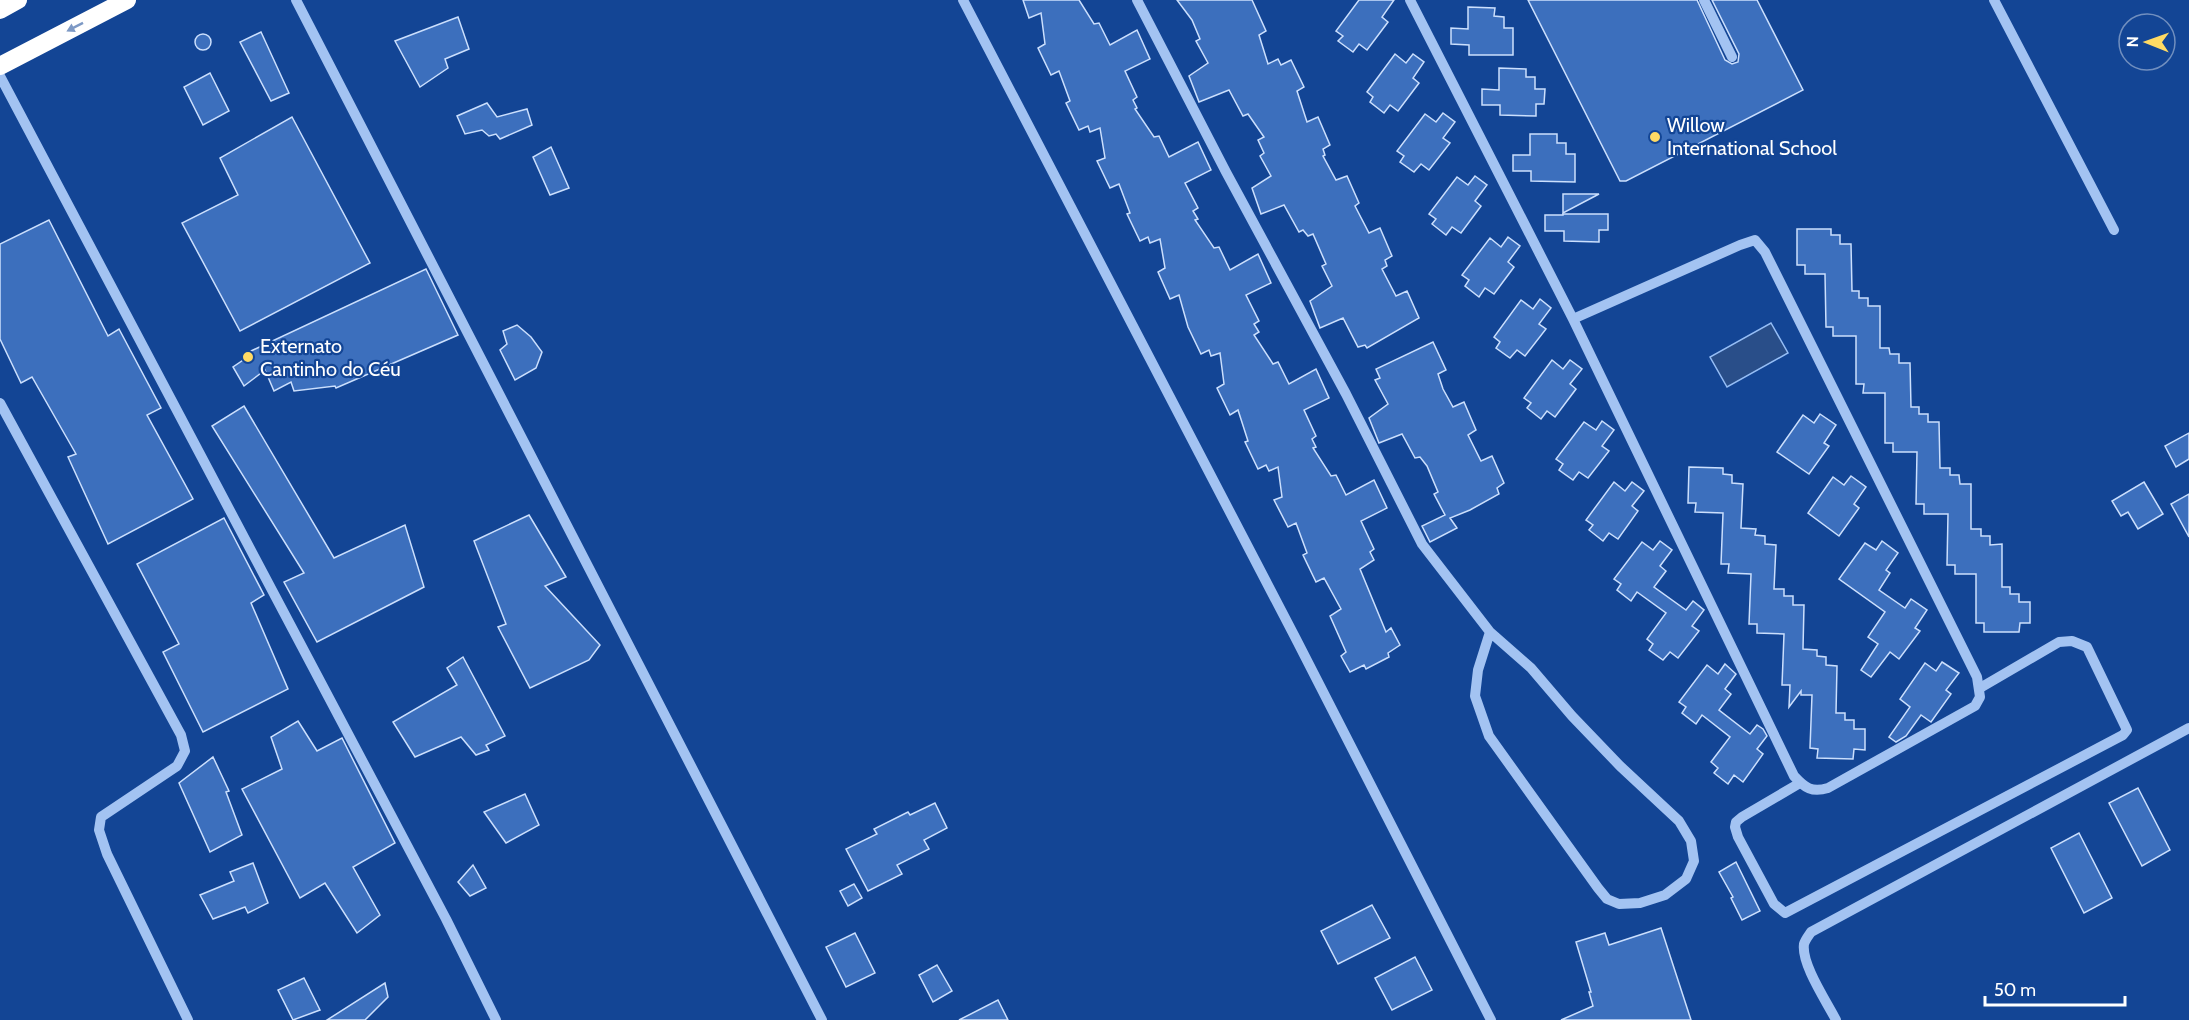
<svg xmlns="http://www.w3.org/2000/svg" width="2189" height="1020" font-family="Cabin,sans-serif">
<rect width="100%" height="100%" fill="#134595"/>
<polygon fill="#294e89" stroke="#95bdf5" stroke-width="1.5" points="1771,323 1788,353 1727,387 1710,357"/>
<g fill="#3c6fbd" stroke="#cbdffd" stroke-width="1.5">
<polygon points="1023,0 1079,0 1094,24 1099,23 1110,45 1137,30 1150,59 1125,71 1137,97 1133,100 1137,108 1135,109 1154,137 1159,136 1169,157 1198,142 1211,170 1185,183 1198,208 1193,211 1198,219 1195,220 1214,248 1219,247 1230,270 1258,254 1271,283 1246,295 1259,321 1254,324 1259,332 1254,335 1273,364 1278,362 1289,384 1316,369 1329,398 1304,410 1316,436 1312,439 1316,447 1313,448 1331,476 1336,475 1346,495 1374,480 1387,508 1361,521 1374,549 1370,552 1374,560 1360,569 1386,632 1391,628 1400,645 1388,653 1389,657 1366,669 1364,665 1350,672 1341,656 1346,652 1330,616 1341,609 1324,578 1316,582 1303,555 1307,553 1296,523 1288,527 1274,500 1282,497 1278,467 1269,471 1266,465 1258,469 1245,442 1248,441 1238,410 1230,415 1217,388 1224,384 1220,353 1211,356 1209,350 1201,354 1188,327 1179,295 1170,299 1158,272 1165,268 1160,239 1150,243 1148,237 1140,241 1127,214 1130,213 1119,184 1110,188 1097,161 1105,158 1100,128 1090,132 1088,126 1079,130 1066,103 1070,101 1059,71 1051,75 1038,48 1045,44 1041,13 1029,18"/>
<polygon points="1177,0 1252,0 1266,31 1259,35 1268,64 1278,59 1281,65 1291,60 1304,87 1297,91 1307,122 1318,117 1330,145 1323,149 1325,155 1323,156 1336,180 1347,176 1359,203 1355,206 1369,233 1380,228 1392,256 1385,260 1387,266 1382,269 1396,296 1407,291 1419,318 1367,348 1365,345 1358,347 1343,318 1320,328 1310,301 1332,286 1322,266 1326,264 1313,234 1308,236 1303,230 1299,232 1284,205 1261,214 1252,188 1271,176 1260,156 1264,153 1258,140 1264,137 1248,114 1243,116 1229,90 1199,102 1189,76 1208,63 1196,41 1200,39 1192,20"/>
<polygon points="1359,0 1394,0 1382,17 1388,22 1367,50 1359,44 1353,52 1338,41 1343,36 1336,31"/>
<polygon points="1528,0 1697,0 1725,60 1732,64 1738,62 1739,54 1712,0 1757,0 1803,90 1626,181 1620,181"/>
<polygon points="1468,7 1495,8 1494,16 1504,17 1504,28 1513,28 1513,55 1469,55 1469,45 1451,44 1451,28 1468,29"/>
<polygon points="458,17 469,49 445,59 448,68 420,87 395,41"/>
<polygon points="261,32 289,93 271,101 240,42"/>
<circle cx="203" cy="42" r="8"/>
<polygon points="1395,54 1406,63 1413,54 1424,62 1413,78 1419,83 1398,111 1390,105 1384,113 1370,102 1373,97 1367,92"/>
<polygon points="1499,68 1526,69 1526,77 1535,77 1535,89 1545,89 1544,104 1536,104 1536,116 1500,115 1500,105 1482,105 1482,89 1499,90"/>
<polygon points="210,73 229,111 203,125 184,87"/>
<polygon points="487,103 497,117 527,109 532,125 500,139 496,134 489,136 482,130 465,134 457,116"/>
<polygon points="1443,113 1455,122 1443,138 1450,143 1429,170 1421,164 1414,172 1400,162 1404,156 1397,151 1425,114 1436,122"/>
<polygon points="292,117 370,263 240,331 182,223 238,195 220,158"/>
<polygon points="1530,134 1557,134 1557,143 1566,143 1566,154 1575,154 1575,182 1531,181 1531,171 1513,171 1513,155 1530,155"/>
<polygon points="551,147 569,188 550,195 533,157"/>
<polygon points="1475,176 1487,185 1475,201 1481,206 1461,233 1452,227 1446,235 1432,224 1436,219 1429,214 1457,177 1468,185"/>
<polygon points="1563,194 1599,194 1563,213"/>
<polygon points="1563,214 1608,214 1608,230 1599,230 1599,242 1564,241 1564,231 1545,231 1545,215 1563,215"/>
<polygon points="49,220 108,336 119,329 161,408 147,415 193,499 108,544 68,457 76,454 32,377 21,383 0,339 0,244"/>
<polygon points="1797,229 1831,229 1831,235 1840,235 1840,244 1851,244 1852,291 1859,291 1859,298 1868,298 1868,306 1880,306 1880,348 1889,348 1890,354 1899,354 1899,363 1910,363 1911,407 1919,407 1919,414 1928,414 1928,422 1939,422 1940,468 1950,468 1950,475 1959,475 1960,484 1971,484 1971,529 1981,529 1981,536 1990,536 1990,545 2002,544 2002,587 2010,587 2010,594 2019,594 2019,602 2030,602 2030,623 2020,623 2019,632 1984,632 1984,623 1976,623 1976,574 1955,574 1955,565 1947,565 1948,514 1924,514 1924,504 1916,504 1917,452 1893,452 1893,443 1885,443 1885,393 1863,393 1864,384 1856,384 1856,336 1833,336 1833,327 1826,327 1825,274 1805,274 1805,265 1797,265"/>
<polygon points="1508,237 1520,246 1508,262 1514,267 1494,294 1485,288 1479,297 1465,286 1469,280 1462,275 1490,238 1501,247"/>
<polygon points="426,269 458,335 336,388 335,386 294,391 291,382 274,391 265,370 244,386 233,367 252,354 251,351"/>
<polygon points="1540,299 1551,308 1539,324 1546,329 1525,356 1517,350 1510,358 1496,348 1500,342 1494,337 1521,300 1533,309"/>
<polygon points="517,325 531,337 542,352 536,368 515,380 500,350 507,344 503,331"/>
<polygon points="1433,342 1446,370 1438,374 1443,389 1453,407 1464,402 1476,430 1468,435 1481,461 1492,456 1504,483 1497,488 1499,494 1470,510 1450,518 1457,528 1430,542 1422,526 1445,515 1434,494 1438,492 1427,466 1420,457 1415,458 1402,434 1379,443 1369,418 1388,404 1375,380 1380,378 1376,369"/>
<polygon points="1552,360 1563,369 1570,360 1582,369 1570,384 1576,389 1555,417 1547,411 1541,419 1527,408 1531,403 1524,398"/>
<polygon points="244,406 334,558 405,525 424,587 317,642 284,582 304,573 212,426"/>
<polygon points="1820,414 1836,425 1824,443 1829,446 1809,474 1777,452 1803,415 1814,423"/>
<polygon points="1602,421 1614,430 1602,446 1609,451 1588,478 1579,472 1573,480 1559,470 1563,464 1556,459 1584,422 1596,430"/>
<polygon points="2189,433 2189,459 2176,467 2165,446"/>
<polygon points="1689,467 1723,468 1723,474 1732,475 1732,483 1743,484 1741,528 1756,529 1755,535 1765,536 1765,544 1776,545 1774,589 1784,589 1784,596 1793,596 1793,605 1804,605 1803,649 1817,650 1817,656 1826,657 1826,665 1837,666 1836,713 1845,713 1845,720 1854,720 1854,729 1865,729 1865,750 1854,749 1853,759 1817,758 1818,749 1810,748 1812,695 1801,695 1801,691 1789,707 1790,685 1782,685 1784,634 1757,633 1757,624 1749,624 1751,574 1728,573 1729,564 1721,564 1723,513 1695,512 1696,503 1688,503"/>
<polygon points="1851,476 1866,487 1854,504 1859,508 1839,536 1808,513 1833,477 1844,485"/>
<polygon points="1614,482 1625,491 1632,482 1644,491 1632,506 1638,511 1618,539 1609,533 1603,541 1589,530 1593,525 1586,520"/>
<polygon points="2144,482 2163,514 2138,529 2128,512 2121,516 2112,501"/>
<polygon points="2189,494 2189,537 2171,504"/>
<polygon points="529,515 566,577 545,586 600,645 589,660 530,688 498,627 506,624 474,541"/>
<polygon points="224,518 264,595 251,603 288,689 203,732 163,652 179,644 137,564"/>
<polygon points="1660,541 1672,550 1660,566 1666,571 1654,587 1686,610 1693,601 1704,610 1692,626 1699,631 1678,658 1670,652 1663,660 1649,650 1653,644 1647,639 1666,613 1637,592 1631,601 1617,590 1621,584 1614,579 1642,542 1653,550"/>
<polygon points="1882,541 1898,553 1886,570 1890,573 1879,590 1905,608 1911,599 1927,610 1915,628 1920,631 1899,659 1890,652 1871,677 1861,670 1878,644 1868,637 1885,612 1839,579 1865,543 1876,550"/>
<polygon points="463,657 505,736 486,745 489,750 476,755 461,737 415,757 393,722 457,685 447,668"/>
<polygon points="1942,662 1959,673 1946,690 1951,694 1931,722 1921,715 1906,736 1896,742 1889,737 1910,707 1900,699 1925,663 1936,671"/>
<polygon points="1725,664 1736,674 1725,689 1731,694 1719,710 1750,734 1757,725 1763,729 1767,736 1757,749 1763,754 1743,782 1734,775 1728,784 1714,773 1718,768 1711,762 1730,737 1702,715 1696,724 1682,713 1686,707 1679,702 1707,665 1718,674"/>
<polygon points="298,721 317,751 342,738 395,843 353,867 380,915 357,933 325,883 300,898 242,789 282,769 271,737"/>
<polygon points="213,757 229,791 226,792 242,835 210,852 179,783"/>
<polygon points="2138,788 2170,850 2142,866 2109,803"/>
<polygon points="525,794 539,825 506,843 484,812"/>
<polygon points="935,803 947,828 924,840 929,849 897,865 902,874 868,891 846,849 877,834 874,829 908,812 910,815"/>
<polygon points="2079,833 2112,898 2084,913 2051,848"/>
<polygon points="1736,862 1760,911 1742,920 1731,898 1733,897 1719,872"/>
<polygon points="253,863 268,903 248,913 245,907 213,919 200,895 234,881 230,872"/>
<polygon points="473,865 486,888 470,896 458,882"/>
<polygon points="854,884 862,898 848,906 840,891"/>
<polygon points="1372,905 1390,938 1338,964 1321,931"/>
<polygon points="1661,928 1691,1020 1561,1020 1593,1006 1589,992 1591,992 1576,942 1605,933 1609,945"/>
<polygon points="855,933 875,973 846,987 826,947"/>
<polygon points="1415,957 1432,990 1392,1010 1375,978"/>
<polygon points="937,965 952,991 933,1002 919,975"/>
<polygon points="304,978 320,1010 293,1020 278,990"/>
<polygon points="385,983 388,997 365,1020 327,1020"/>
<polygon points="998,1000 1008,1020 959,1020"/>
</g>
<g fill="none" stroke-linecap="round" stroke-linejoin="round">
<g stroke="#a3c3f2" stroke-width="10">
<polyline points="296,0 822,1020"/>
<polyline points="963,0 1295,637 1491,1020"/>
<polyline points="1137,0 1226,172 1346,394 1422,544 1490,632 1531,668 1572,716 1620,766 1679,821 1691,841 1694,861 1686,879 1665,895 1640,903 1619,904 1607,899 1598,888 1489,736 1475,696 1478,670 1490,632"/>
<path d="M1410,0l163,319 221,457c11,12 18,17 34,12l147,-82 5,-9 -3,-20 -212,-425 -10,-12 -15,5 -167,74"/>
<polyline points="1704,0 1732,57"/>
<polyline points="1994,0 2114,230"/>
<polyline points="0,76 446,919 496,1020"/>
<polyline points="0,403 181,735 185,751 177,766 101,817 99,830 107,854 188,1020"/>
<polyline points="1800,783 1742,817 1736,822 1735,827 1738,837 1774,904 1785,913 2123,735 2127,730 2087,647 2072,641 2059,642 1980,688"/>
<path d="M1836,1020c-9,-18 -35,-56 -32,-76 1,-4 5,-9 7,-12l378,-204"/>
</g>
<g stroke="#fff" stroke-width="18">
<polyline points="0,10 18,0"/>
<polyline points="0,66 127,0"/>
</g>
</g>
<defs><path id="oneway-solid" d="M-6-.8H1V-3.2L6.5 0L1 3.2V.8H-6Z" transform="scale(1.5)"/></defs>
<use fill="#7d99c5" href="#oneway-solid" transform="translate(75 27) rotate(153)"/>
<g fill="#ffda64" stroke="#134595" stroke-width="2">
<circle cx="1655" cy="137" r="6"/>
<circle cx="248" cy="357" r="6"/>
</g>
<g text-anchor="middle" stroke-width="4.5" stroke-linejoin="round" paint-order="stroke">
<g font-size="20" fill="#fff" stroke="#134595" text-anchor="start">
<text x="1667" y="132">Willow<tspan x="1667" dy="23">International School</tspan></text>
<text x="260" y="353">Externato<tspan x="260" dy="23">Cantinho do Céu</tspan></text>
</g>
</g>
<g transform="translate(2147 42) rotate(271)"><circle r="28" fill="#134595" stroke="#718fbf" stroke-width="1.5"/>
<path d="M0-4.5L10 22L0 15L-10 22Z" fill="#ffda64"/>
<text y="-9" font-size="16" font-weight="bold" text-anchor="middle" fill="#ffffff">N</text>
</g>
<path d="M1985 996v9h140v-9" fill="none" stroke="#ffffff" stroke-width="3"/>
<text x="1994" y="996" font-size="18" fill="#ffffff" stroke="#134595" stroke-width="4.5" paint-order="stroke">50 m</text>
</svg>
